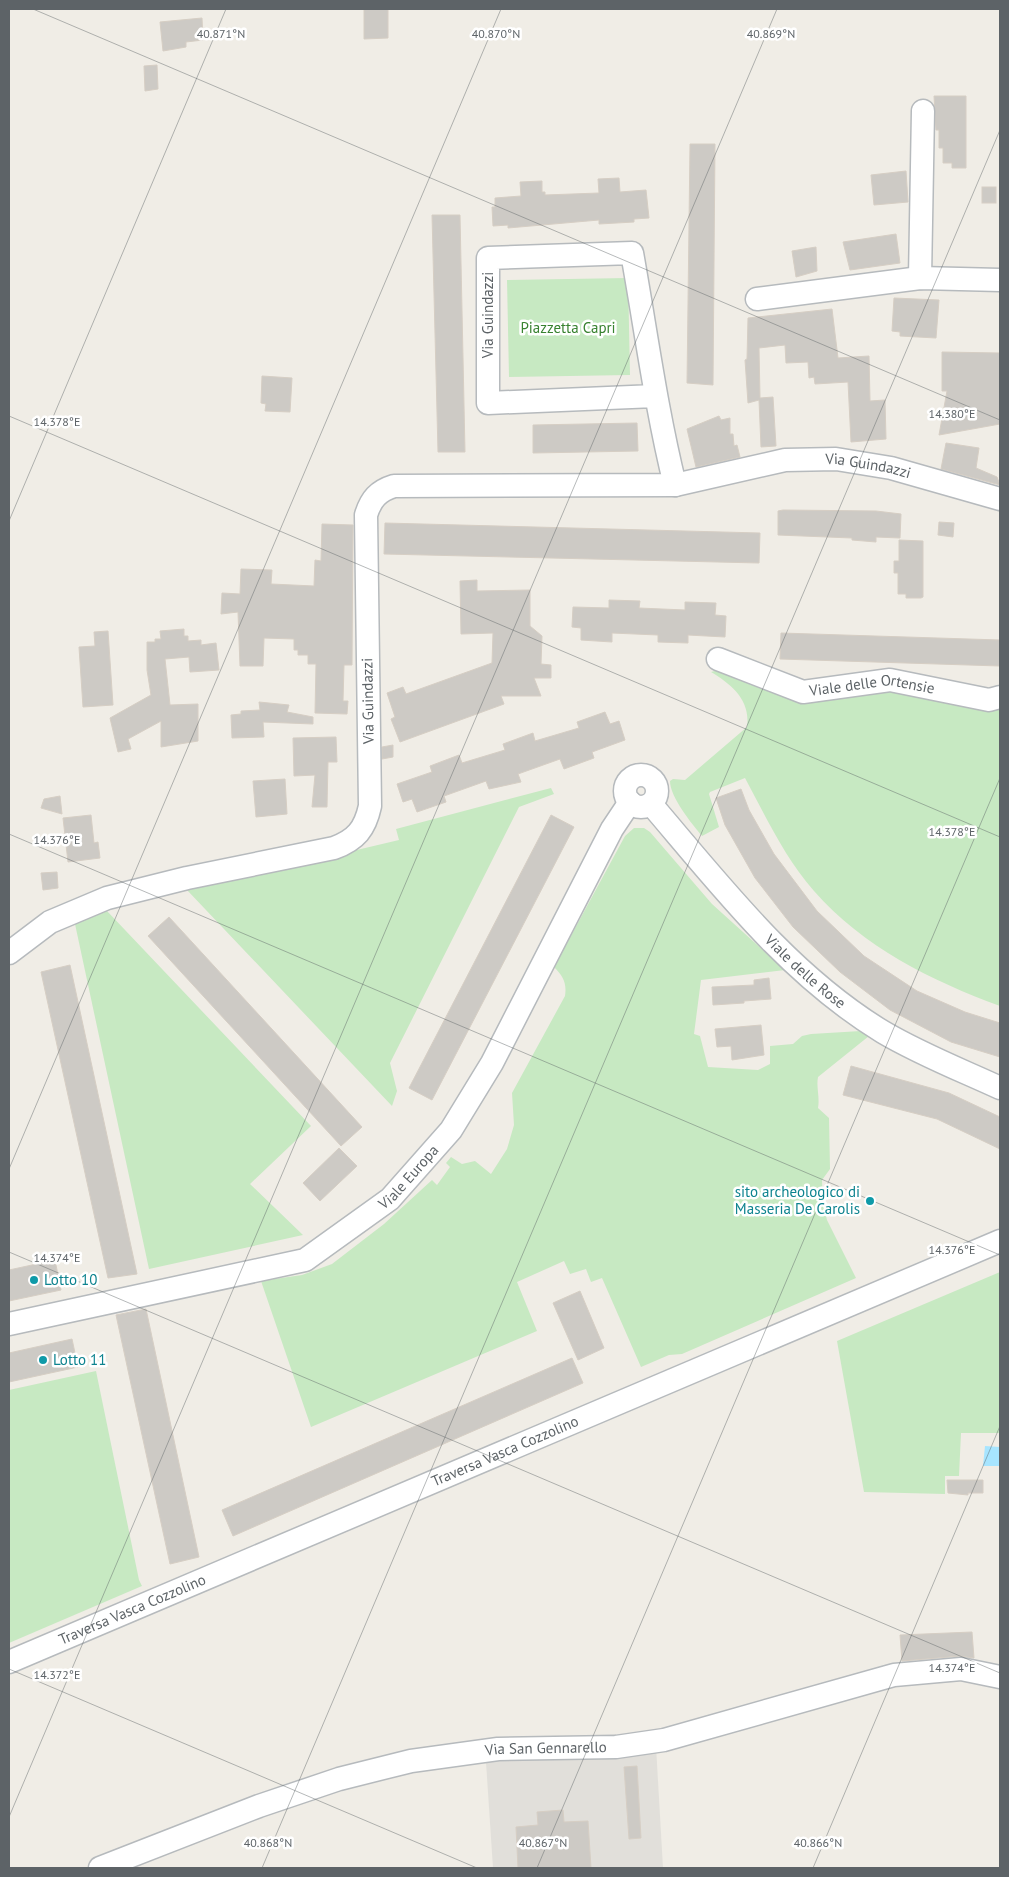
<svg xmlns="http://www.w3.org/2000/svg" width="1009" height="1877" font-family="'PT Sans',sans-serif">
<rect width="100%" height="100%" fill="#f0ede6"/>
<polygon fill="#e1dfda" points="656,1746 663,1868 493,1868 486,1762"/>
<g fill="#c7e9c2">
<polygon points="628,278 630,375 509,377 507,280"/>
<path d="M722,669l66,25 110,-9 102,17v304c-68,-25 -137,-59 -186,-115 -29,-33 -48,-74 -69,-113l-35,14 -1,2 10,33 -17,9c-10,-12 -32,-39 -32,-55l3,-2 12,1 62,-53c4,-27 -16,-43 -36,-55z"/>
<polygon points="551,788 554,794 519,807 390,1063 397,1091 392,1106 187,890 399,840 396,829"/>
<path d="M634,828h10l6,4 62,72 73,66 -84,10 -7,54 6,2 8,31 50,3 12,-6v-18l23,-2 9,-8 9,-2 50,-3 8,5 -51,41c-2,10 2,20 0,31l11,10 1,51 -8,11 1,23 4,17 29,58 -174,76 -13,1 -28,12 -39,-89 -11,4 -5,-13 -16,5 -6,-13 -47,21 20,49 -226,96 -50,-146 41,-6 30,-11 52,-40 48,-44 5,5 13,-18 -4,-4 5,-6 11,7 13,-3 16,13 16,-25 7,-24 -2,-32 53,-97c2,-13 -2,-20 -11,-29l71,-131z"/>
<polygon points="107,911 311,1126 250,1184 303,1235 149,1269 75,924"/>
<polygon points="1000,1272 1000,1433 961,1433 959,1476 945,1476 945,1494 864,1492 837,1341"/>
<polygon points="96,1371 139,1580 142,1586 9,1643 9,1390"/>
</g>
<polygon fill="#a7e5ff" points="985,1446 1000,1447 1000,1466 983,1466"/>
<g fill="#cdcac5" stroke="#d6cec4">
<polygon points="364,9 388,9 388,38 364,39"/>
<polygon points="202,18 203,40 186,42 186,47 163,51 160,22"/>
<polygon points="157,65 158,89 145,91 144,66"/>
<polygon points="934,96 966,96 966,168 952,168 952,163 943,163 943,148 939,148 939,130 936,130"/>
<polygon points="690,144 715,144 713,385 687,383"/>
<polygon points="906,171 908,202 874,205 871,175"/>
<polygon points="619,178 620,192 646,190 649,218 634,219 634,222 599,224 599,220 508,228 508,225 493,226 492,207 495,207 495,198 521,196 520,182 542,181 542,192 545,192 545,195 599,193 598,179"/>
<rect x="982" y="187" width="14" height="16"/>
<polygon points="432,215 460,215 465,452 438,452"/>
<polygon points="896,234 900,263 850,270 843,242"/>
<polygon points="816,247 817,271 796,277 792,251"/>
<polygon points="894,298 939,300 936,338 900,336 900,332 892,331"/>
<polygon points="832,309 838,358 869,356 870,401 885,400 886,439 851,442 848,382 815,384 814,377 809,378 808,362 786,363 785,345 759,348 760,398 773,397 776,446 761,447 759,400 748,403 745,360 747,359 748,318"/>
<polygon points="942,352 1000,353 1000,424 939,435 947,391 942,391"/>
<polygon points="262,376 292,378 290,412 265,411 266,404 261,403"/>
<polygon points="719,416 721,420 730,418 730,434 733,434 734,446 737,445 740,457 696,467 687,429"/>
<polygon points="637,423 638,451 533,453 533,425"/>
<polygon points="946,443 979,448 976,468 997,477 1000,485 941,469"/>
<polygon points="783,510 876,511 901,514 900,538 876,537 876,542 852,540 852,538 778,535 778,511"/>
<polygon points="939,522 954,523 953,537 938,535"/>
<polygon points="385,523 760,533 759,563 384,554"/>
<polygon points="322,524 353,525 352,665 344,665 343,701 348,701 347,714 315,713 316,664 308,664 308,655 298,655 298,650 294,650 294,639 264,638 263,666 240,666 238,612 221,614 222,593 240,594 241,569 272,570 271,584 314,586 315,560 321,561"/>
<polygon points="899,540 923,541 923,597 921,598 906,598 906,594 898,594 898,573 894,573 894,561 899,561"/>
<polygon points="477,580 477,591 530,590 530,626 542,636 541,664 551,665 551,678 534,678 541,696 501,696 504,704 400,742 391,719 395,717 387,693 403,687 406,694 492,663 493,633 461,634 460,581"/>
<polygon points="609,600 640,601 639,608 685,610 685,602 716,603 715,615 726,616 725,637 688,635 688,643 658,642 658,635 612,633 612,642 581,640 581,628 572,627 573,607 609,608"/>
<polygon points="184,629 184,636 188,636 188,641 201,640 201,645 216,643 219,670 190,672 189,657 165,659 170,705 198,704 198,741 161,747 161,721 128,739 131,749 118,752 110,718 151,695 147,670 147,642 155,642 155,639 161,639 160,631"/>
<polygon points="108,631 113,705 83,707 79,647 95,646 94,632"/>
<polygon points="781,633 1000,640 1000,666 780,659"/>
<polygon points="259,702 289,705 287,712 313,717 313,724 263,722 264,737 232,738 231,715 241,714 241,711 260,710"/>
<polygon points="605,712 610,724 619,721 625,740 592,752 594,758 564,769 560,759 518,774 521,782 489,789 486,781 444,796 446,802 417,812 412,799 403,802 397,784 432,772 430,766 459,755 462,763 505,750 503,744 533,733 535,741 579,728 577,722"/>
<polygon points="336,737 337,762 328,762 327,807 312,807 315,775 294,776 293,738"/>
<polygon points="393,745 393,757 382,759 382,747"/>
<polygon points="285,779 287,814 256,817 253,781"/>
<polygon points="741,789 749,810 774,854 817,911 864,956 917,991 965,1012 1000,1023 1000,1057 951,1042 890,1010 840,972 793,927 755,878 725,825 716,798"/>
<polygon points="60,796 62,814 41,808 44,799"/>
<polygon points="91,815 94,843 98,842 100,858 68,862 63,818"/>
<polygon points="551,815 574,827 432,1100 409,1088"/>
<polygon points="57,872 58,888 43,890 41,873"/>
<polygon points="169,917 362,1127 341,1146 148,936"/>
<polygon points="70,965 137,1274 108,1278 41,972"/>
<polygon points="769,978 771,999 744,1001 744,1003 713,1005 712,987 754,985 754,980"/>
<polygon points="761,1025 764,1055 732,1060 731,1046 717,1047 715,1029"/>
<polygon points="851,1066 949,1093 1000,1117 1000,1149 937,1119 843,1095"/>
<polygon points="339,1148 357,1166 320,1201 303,1183"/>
<polygon points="55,1260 61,1290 9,1301 9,1270"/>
<polygon points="580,1291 604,1348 578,1360 553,1303"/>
<polygon points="146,1309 199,1557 170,1564 116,1315"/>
<polygon points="72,1339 78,1367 9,1382 9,1353"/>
<polygon points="572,1358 583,1383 233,1536 222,1510"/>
<polygon points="947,1480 983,1480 983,1493 968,1493 968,1495 948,1493"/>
<polygon points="972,1632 974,1658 960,1656 902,1661 900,1635"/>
<polygon points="637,1766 641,1838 629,1839 624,1767"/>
<polygon points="563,1810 564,1822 588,1821 591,1868 518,1868 516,1827 538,1825 537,1812"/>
</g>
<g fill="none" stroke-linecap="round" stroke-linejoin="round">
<defs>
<g id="minor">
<polyline points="920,278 923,111"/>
<polyline points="757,299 920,278 1000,280"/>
<path d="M655,396l-167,7v-145l144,-5c14,78 24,155 43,232"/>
<path id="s1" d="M718,659l85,33 87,-12 99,20 11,-3"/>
<circle cx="641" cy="791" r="16"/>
<path id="s2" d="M651,804c70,82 138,171 232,228 37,22 78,38 117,56"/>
<path id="s3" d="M9,953l41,-31 57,-24 80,-20 147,-30c22,-8 31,-19 36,-42l-4,-291c5,-16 12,-24 28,-29l281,-1 110,-25 51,-1 55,9 109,31"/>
<path id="s4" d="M9,1324l296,-64 85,-61 61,-69 41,-67 120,-234 18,-27"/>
<path id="s5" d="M9,1662l991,-421"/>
<path id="s6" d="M100,1868l159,-62 80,-27 72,-18 87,-12 118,-2 48,-7 230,-65 67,-6 39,8"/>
</g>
</defs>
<use href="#minor" stroke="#b6babd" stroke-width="25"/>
<use href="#minor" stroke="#fff" stroke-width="22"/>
</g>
<path fill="none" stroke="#5d6367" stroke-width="1" stroke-opacity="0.45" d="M33,9l967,411M9,416l991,421M9,521l217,-512M9,834l991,421M9,1169l492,-1160M9,1252l991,421M9,1669l468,199M9,1817l768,-1808M262,1868l738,-1738M537,1868l463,-1090M813,1868l187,-442"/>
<g fill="#0f9aa8" stroke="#fff" stroke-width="2">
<circle cx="870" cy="1201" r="5"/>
<circle cx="34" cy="1280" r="5"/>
<circle cx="43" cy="1360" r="5"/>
</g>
<g text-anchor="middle" stroke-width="5" stroke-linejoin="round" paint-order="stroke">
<g font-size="15" fill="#5d6367" stroke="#fff">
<text transform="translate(488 315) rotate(-90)" y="5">Via Guindazzi</text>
<text dy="5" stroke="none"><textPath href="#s3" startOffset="1215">Via Guindazzi</textPath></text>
<text dy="5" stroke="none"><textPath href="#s1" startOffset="161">Viale delle Ortensie</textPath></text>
<text transform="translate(368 701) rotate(-91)" y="5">Via Guindazzi</text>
<text dy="5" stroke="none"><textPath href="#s2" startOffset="228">Viale delle Rose</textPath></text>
<text dy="5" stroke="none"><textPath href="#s4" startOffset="436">Viale Europa</textPath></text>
<text dy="5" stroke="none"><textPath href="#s5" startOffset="539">Traversa Vasca Cozzolino</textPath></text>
<text dy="5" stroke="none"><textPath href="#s5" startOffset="134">Traversa Vasca Cozzolino</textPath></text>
<text dy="5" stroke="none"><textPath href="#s6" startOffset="465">Via San Gennarello</textPath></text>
</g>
<g font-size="15" fill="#388230" stroke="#fff">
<text x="568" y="333">Piazzetta Capri</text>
</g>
<g font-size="15" fill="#0d838f" stroke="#fff" text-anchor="start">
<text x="860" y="1197" text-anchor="end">sito archeologico di<tspan x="860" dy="17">Masseria De Carolis</tspan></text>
<text x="44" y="1285">Lotto 10</text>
<text x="53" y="1365">Lotto 11</text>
</g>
</g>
<g font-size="12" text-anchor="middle" fill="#5d6367" stroke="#fff" stroke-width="5" stroke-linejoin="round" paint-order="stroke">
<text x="221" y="38">40.871°N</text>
<text x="496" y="38">40.870°N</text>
<text x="771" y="38">40.869°N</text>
<text x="952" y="418">14.380°E</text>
<text x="57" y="426">14.378°E</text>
<text x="952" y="836">14.378°E</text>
<text x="57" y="844">14.376°E</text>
<text x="952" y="1254">14.376°E</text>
<text x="57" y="1262">14.374°E</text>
<text x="952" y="1672">14.374°E</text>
<text x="57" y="1679">14.372°E</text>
<text x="268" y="1847">40.868°N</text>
<text x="543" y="1847">40.867°N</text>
<text x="818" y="1847">40.866°N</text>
</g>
<rect width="1009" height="1877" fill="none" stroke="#5d6367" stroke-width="20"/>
</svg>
